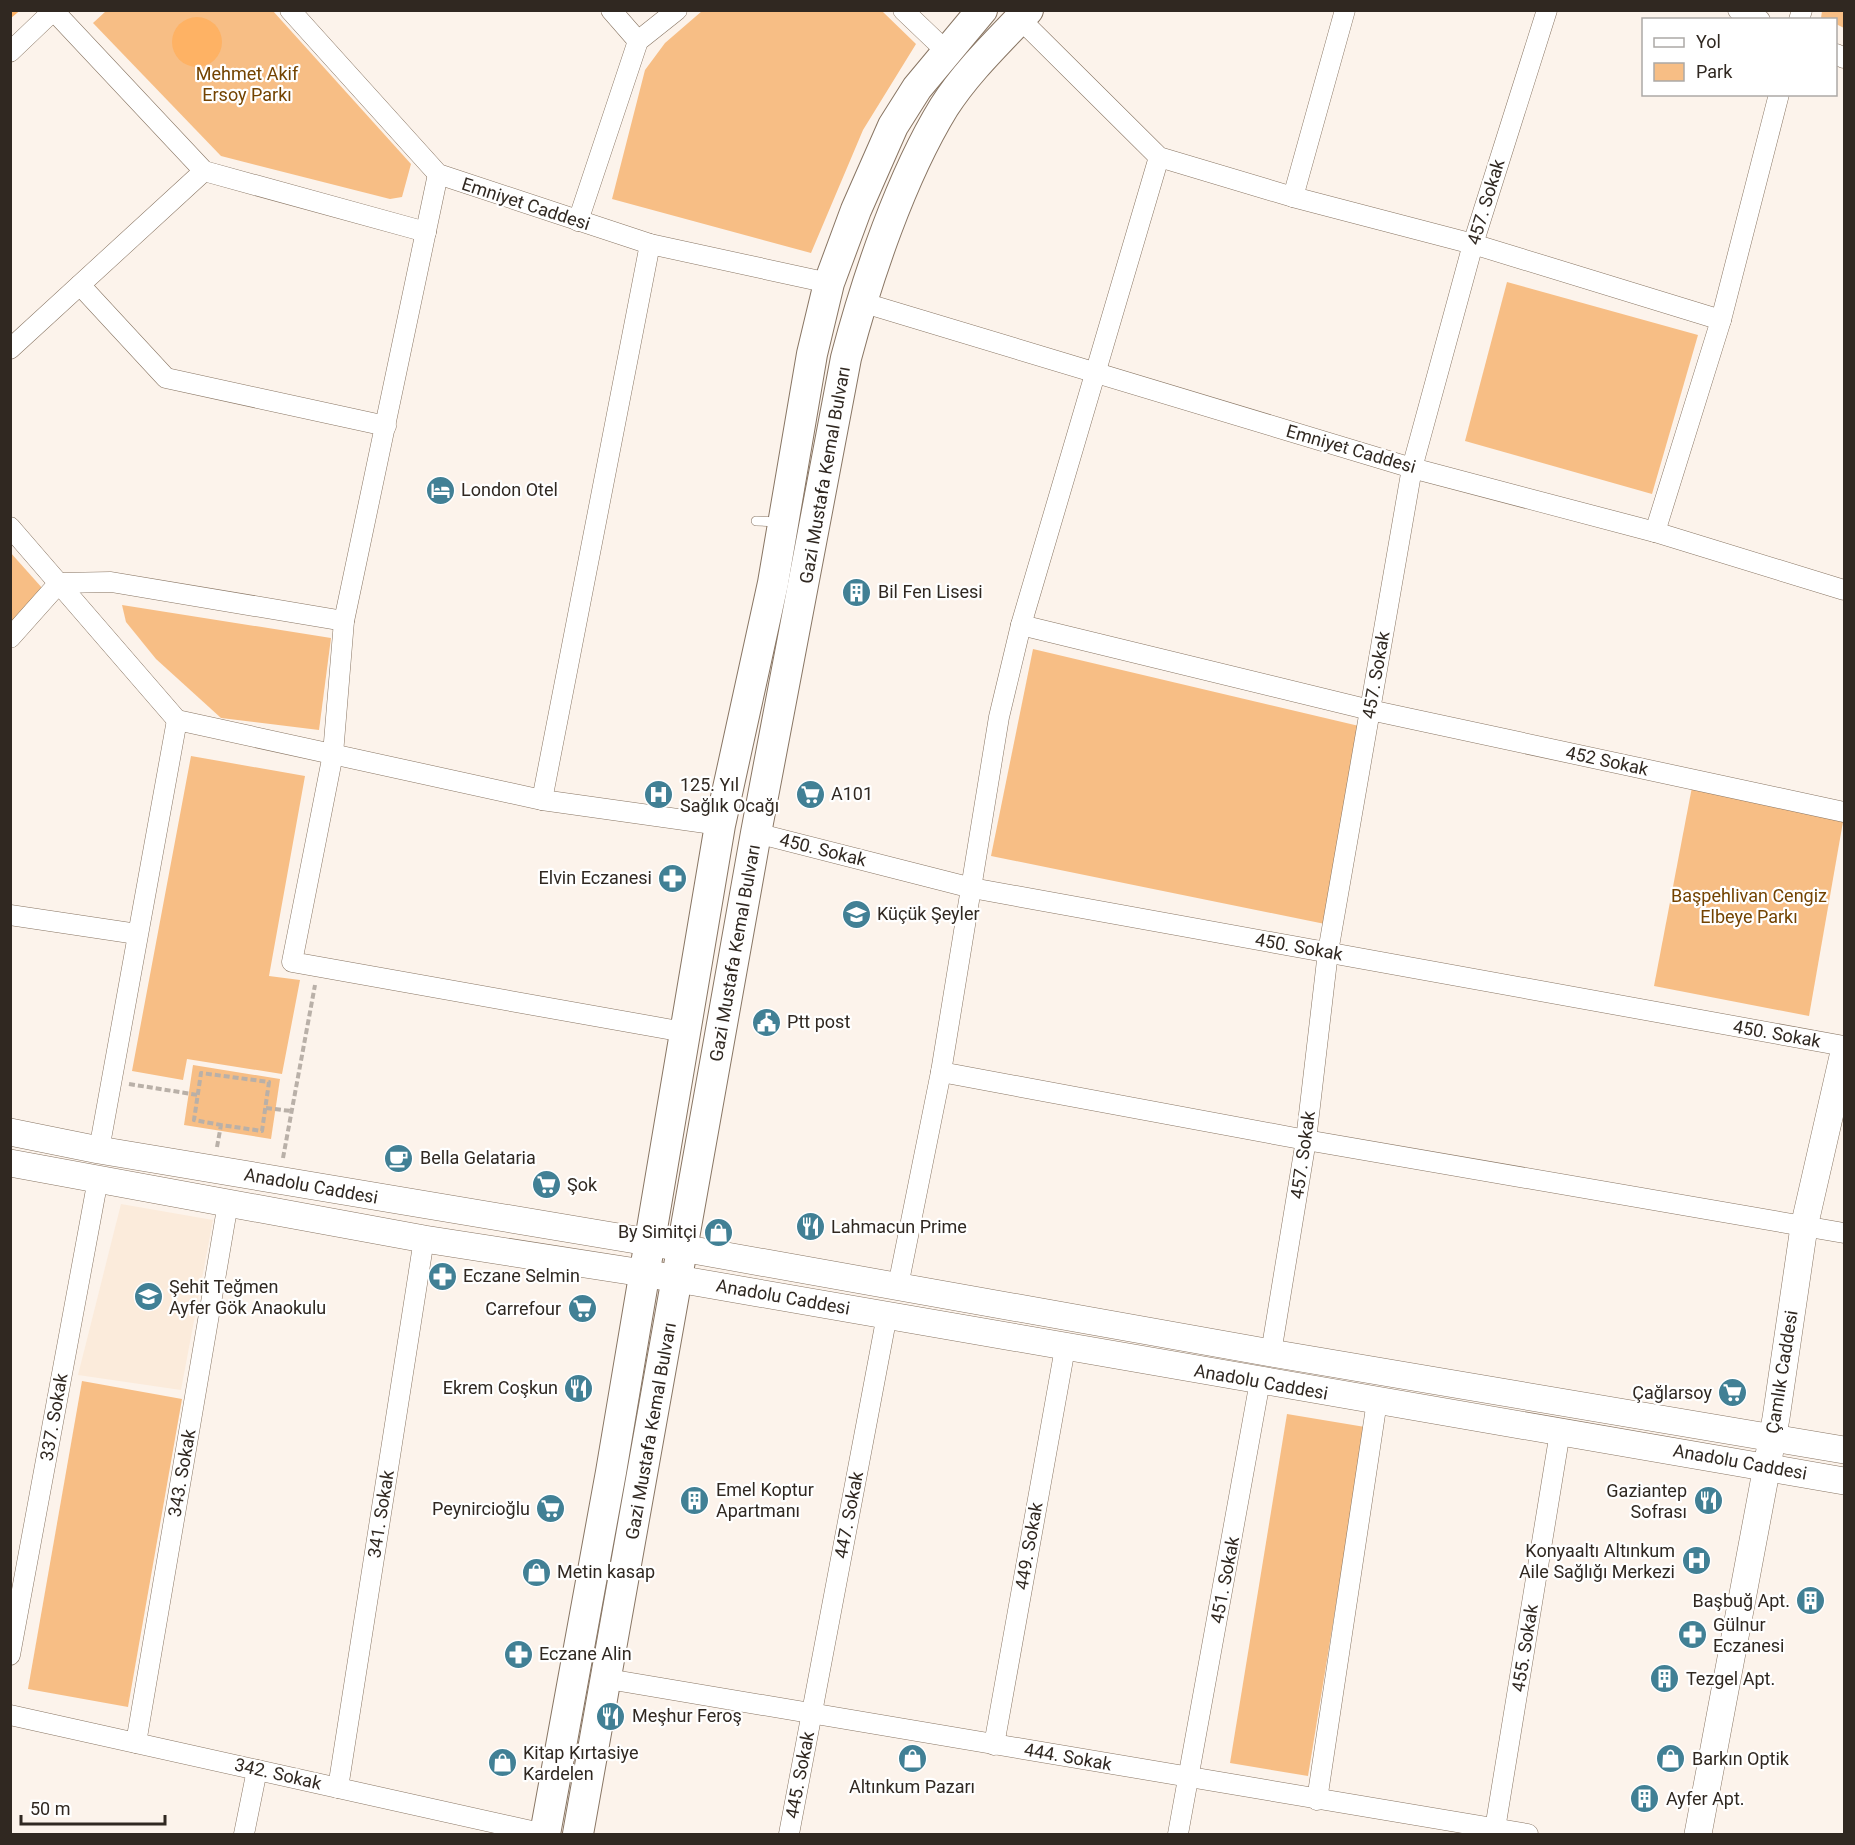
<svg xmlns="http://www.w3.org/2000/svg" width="1855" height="1845" font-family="Roboto,sans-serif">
<rect width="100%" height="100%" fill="#fcf3eb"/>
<polygon fill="#fbebdb" points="121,1204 213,1220 181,1390 78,1375"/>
<g fill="#f7be85">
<polygon points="106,11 273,11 411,164 402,197 390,199 221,156 93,23"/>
<polygon points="702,11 882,11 916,44 863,130 811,253 612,199 645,70 665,43"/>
<polygon points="1822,11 1844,11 1844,28 1836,24 1836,20 1821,18"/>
<polygon points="1507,282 1698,335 1652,494 1465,441"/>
<polygon points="10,552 43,589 10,624"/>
<polygon points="122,605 331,638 319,730 221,718 156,659 126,622"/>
<polygon points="1033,649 1359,726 1325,924 991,856"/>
<polygon points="191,756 305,776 269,976 300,980 282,1074 187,1059 183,1080 132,1071"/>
<polygon points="1692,787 1844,816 1809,1016 1654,986"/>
<polygon points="193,1065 280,1079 271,1139 184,1125"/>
<polygon points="82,1381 182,1399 128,1707 28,1689"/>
<polygon points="1287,1414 1365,1427 1308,1776 1230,1763"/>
</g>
<circle fill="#feb264" cx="197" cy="42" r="25"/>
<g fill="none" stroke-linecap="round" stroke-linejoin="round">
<polyline stroke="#feb264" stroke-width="6" points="10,15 16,10"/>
<defs>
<polyline id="lane" points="756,521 778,522"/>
<g id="street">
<polyline points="53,10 204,171 426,232"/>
<polyline points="290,10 438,174 650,244 829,283"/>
<polyline points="611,10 638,41"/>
<polyline points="903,10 946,51"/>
<polyline points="1738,10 1760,20"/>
<polyline points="1020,19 1159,157 1293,197 1473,244 1721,320"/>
<polyline points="1799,20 1802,10"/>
<polyline points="10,52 54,10"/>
<polyline points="1836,54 1844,58"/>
<polyline points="438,174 344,621 333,754 292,962 684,1032"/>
<polyline points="1293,197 1345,10"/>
<polyline points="578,221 638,41 677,10"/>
<polyline points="80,285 166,378 386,426"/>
<polyline points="861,302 1412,468 1655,532 1844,590"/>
<polyline points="10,349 204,171"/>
<polyline points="10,527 177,720 542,800 720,825"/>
<polyline points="1655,532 1721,320 1779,94"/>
<polyline points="1021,625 1370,710 1844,812"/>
<polyline points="10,638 59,583 111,582 344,621"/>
<polyline points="542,800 650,244"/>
<polyline points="756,833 972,888 1844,1046"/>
<polyline points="10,915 137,934"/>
<polyline points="941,1072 1306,1140 1844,1233"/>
<polyline points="99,1150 177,720"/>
<polyline points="898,1286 941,1072 999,717 1021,625 1159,157"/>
<polyline points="1271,1353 1306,1140 1328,952 1412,468 1473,244 1547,10"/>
<polyline points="10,1655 98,1179"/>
<polyline points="608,1679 1528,1834"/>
<polyline points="10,1715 545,1834"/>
<polyline points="136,1743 228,1203"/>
<polyline points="994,1745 1065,1348"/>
<polyline points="338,1788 424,1239"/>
<polyline points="1317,1800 1377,1401"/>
<polyline points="1495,1829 1560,1432"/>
<polyline points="244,1834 257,1770"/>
<polyline points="789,1834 887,1315"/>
<polyline points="1178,1834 1260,1381"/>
</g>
<g id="secondary">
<polyline points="10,1132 99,1150 648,1242 1271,1353 1844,1450"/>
<polyline points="10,1163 424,1239 643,1273 1844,1481"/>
<polyline points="1698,1834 1776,1418 1804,1227 1844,1052"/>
</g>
<g id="primary">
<polyline points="545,1834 611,1472 720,825 773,583 812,354 829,283 856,210 893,126 917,88 982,10"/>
<path d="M578,1834l178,-1001 90,-475c21,-80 55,-181 98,-251 23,-36 55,-66 84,-97"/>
</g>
</defs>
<use href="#lane" stroke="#887563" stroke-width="10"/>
<use href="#street" stroke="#887563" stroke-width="21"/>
<use href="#secondary" stroke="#887563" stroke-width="28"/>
<use href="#primary" stroke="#887563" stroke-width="32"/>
<g stroke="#b9b0a8" stroke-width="4" stroke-dasharray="6 3" stroke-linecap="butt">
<polyline points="129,1084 198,1095"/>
<polyline points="266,1108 291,1111"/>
<polyline points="217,1147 221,1125 262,1131 269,1082 201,1073 194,1120 221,1125"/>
<polyline points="283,1158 315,985"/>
</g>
<use href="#lane" stroke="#fff" stroke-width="9"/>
<use href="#street" stroke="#fff" stroke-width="20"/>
<use href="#secondary" stroke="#fff" stroke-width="27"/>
<use href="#primary" stroke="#fff" stroke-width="30"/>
</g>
<defs>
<symbol id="hotel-disc" viewBox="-11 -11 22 22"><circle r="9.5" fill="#418095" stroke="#fff"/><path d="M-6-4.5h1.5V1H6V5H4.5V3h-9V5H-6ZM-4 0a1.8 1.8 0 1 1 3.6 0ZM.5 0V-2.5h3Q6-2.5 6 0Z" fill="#fff"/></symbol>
<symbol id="building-disc" viewBox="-11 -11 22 22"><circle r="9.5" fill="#418095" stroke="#fff"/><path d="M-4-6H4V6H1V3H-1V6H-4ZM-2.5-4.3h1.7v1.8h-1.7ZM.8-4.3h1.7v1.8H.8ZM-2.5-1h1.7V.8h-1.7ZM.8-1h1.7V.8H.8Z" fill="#fff"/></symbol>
<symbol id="supermarket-disc" viewBox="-11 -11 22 22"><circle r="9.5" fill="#418095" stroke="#fff"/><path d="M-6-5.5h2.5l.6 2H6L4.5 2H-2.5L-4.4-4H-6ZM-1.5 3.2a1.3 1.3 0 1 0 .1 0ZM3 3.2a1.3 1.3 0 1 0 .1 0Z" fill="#fff"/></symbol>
<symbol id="hospital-disc" viewBox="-11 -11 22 22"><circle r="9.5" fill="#418095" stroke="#fff"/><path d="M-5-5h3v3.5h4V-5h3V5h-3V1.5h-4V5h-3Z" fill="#fff"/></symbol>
<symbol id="pharmacy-disc" viewBox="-11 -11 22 22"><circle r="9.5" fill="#418095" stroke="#fff"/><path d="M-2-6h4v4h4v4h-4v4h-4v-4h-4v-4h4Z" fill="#fff"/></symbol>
<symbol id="school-disc" viewBox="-11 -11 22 22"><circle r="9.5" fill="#418095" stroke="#fff"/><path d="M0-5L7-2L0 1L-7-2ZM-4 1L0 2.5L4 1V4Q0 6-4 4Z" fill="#fff"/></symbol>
<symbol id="civic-disc" viewBox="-11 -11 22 22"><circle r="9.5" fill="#418095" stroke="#fff"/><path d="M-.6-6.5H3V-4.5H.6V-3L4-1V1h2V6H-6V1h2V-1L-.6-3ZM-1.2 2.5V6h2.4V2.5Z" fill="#fff"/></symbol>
<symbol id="cafe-disc" viewBox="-11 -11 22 22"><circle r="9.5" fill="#418095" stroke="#fff"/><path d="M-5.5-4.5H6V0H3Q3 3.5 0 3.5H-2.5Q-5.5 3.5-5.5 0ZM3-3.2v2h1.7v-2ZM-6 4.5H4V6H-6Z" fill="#fff"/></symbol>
<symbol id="restaurant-disc" viewBox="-11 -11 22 22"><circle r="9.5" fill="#418095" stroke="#fff"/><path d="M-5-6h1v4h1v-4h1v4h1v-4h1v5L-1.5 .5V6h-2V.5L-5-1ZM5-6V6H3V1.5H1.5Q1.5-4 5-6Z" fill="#fff"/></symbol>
<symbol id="shop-disc" viewBox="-11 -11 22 22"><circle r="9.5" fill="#418095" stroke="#fff"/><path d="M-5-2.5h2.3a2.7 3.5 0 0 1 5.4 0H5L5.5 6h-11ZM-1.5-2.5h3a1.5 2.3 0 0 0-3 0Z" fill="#fff"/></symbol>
</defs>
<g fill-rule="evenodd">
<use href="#hotel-disc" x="424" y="474" width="33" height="33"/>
<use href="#building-disc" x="840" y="576" width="33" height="33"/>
<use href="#supermarket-disc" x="794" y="778" width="33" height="33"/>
<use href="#hospital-disc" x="642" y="778" width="33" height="33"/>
<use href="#pharmacy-disc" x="656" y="862" width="33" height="33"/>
<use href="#school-disc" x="840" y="898" width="33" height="33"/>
<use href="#civic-disc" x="750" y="1006" width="33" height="33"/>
<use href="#cafe-disc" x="382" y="1142" width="33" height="33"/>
<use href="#supermarket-disc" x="530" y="1168" width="33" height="33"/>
<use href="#restaurant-disc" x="794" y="1210" width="33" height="33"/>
<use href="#shop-disc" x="702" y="1216" width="33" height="33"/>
<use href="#pharmacy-disc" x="426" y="1260" width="33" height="33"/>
<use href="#school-disc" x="132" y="1280" width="33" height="33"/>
<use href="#supermarket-disc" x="566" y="1292" width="33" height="33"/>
<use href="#restaurant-disc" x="562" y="1372" width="33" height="33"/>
<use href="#supermarket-disc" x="1716" y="1376" width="33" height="33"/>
<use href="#building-disc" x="678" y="1484" width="33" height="33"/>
<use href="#restaurant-disc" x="1692" y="1484" width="33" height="33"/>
<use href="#supermarket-disc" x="534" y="1492" width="33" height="33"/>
<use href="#hospital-disc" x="1680" y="1544" width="33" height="33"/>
<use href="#shop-disc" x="520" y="1556" width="33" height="33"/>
<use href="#building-disc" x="1794" y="1584" width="33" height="33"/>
<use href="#pharmacy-disc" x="1676" y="1618" width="33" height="33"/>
<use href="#pharmacy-disc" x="502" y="1638" width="33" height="33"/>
<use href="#building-disc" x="1648" y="1662" width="33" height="33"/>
<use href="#restaurant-disc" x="594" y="1700" width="33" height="33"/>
<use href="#shop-disc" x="896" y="1742" width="33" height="33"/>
<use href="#shop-disc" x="1654" y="1742" width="33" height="33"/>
<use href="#shop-disc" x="486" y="1746" width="33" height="33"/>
<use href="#building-disc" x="1628" y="1782" width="33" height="33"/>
</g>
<g text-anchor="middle" stroke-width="4.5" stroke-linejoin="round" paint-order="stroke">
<g font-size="18" fill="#734301" stroke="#fff">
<text x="247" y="80">Mehmet Akif<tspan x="247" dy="21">Ersoy Parkı</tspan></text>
<text x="1749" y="902">Başpehlivan Cengiz<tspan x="1749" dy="21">Elbeye Parkı</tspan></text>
</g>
<g font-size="18" fill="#302821" stroke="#fff">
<text transform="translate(1486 202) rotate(-73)" y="6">457. Sokak</text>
<text transform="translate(526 204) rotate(18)" y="6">Emniyet Caddesi</text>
<text transform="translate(1351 449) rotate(16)" y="6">Emniyet Caddesi</text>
<text transform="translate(825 475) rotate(-80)" y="6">Gazi Mustafa Kemal Bulvarı</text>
<text transform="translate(1376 675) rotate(-80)" y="6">457. Sokak</text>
<text transform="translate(1607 761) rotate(12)" y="6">452 Sokak</text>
<text transform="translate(823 850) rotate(14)" y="6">450. Sokak</text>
<text transform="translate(1299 947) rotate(10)" y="6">450. Sokak</text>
<text transform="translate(735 953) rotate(-80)" y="6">Gazi Mustafa Kemal Bulvarı</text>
<text transform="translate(1777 1034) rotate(10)" y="6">450. Sokak</text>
<text transform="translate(1303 1155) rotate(-82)" y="6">457. Sokak</text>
<text transform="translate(311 1186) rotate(10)" y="6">Anadolu Caddesi</text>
<text transform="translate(783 1297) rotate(10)" y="6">Anadolu Caddesi</text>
<text transform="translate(1782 1372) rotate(-81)" y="6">Çamlık Caddesi</text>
<text transform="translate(1261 1382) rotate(10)" y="6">Anadolu Caddesi</text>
<text transform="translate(54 1417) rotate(-80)" y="6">337. Sokak</text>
<text transform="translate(651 1431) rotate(-80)" y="6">Gazi Mustafa Kemal Bulvarı</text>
<text transform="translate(1740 1462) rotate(10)" y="6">Anadolu Caddesi</text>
<text transform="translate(182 1473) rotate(-80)" y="6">343. Sokak</text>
<text transform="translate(381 1514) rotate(-81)" y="6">341. Sokak</text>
<text transform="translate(849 1515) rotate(-79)" y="6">447. Sokak</text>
<text transform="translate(1029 1546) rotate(-80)" y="6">449. Sokak</text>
<text transform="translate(1225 1580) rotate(-79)" y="6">451. Sokak</text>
<text transform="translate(1525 1648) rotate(-81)" y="6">455. Sokak</text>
<text transform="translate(1068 1757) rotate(10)" y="6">444. Sokak</text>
<text transform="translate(278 1774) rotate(13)" y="6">342. Sokak</text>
<text transform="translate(800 1775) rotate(-79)" y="6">445. Sokak</text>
</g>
<g font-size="18" fill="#302821" stroke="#fff" text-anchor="start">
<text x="461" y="496">London Otel</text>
<text x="878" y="598">Bil Fen Lisesi</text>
<text x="680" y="791">125. Yıl<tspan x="680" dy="21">Sağlık Ocağı</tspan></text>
<text x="831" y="800">A101</text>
<text x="652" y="884" text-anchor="end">Elvin Eczanesi</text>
<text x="877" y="920">Küçük Şeyler</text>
<text x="787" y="1028">Ptt post</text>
<text x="420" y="1164">Bella Gelataria</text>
<text x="567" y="1191">Şok</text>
<text x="831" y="1233">Lahmacun Prime</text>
<text x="697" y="1238" text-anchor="end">By Simitçi</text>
<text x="463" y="1282">Eczane Selmin</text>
<text x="169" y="1293">Şehit Teğmen<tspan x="169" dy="21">Ayfer Gök Anaokulu</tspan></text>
<text x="561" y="1315" text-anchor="end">Carrefour</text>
<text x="558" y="1394" text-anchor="end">Ekrem Coşkun</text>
<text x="1712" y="1399" text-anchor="end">Çağlarsoy</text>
<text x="716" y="1496">Emel Koptur<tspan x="716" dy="21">Apartmanı</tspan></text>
<text x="1687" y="1497" text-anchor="end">Gaziantep<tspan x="1687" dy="21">Sofrası</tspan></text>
<text x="530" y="1515" text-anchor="end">Peynircioğlu</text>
<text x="1675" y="1557" text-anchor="end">Konyaaltı Altınkum<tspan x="1675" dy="21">Aile Sağlığı Merkezi</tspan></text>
<text x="557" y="1578">Metin kasap</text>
<text x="1790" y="1607" text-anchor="end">Başbuğ Apt.</text>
<text x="1713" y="1631">Gülnur<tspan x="1713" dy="21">Eczanesi</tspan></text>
<text x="539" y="1660">Eczane Alin</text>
<text x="1686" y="1685">Tezgel Apt.</text>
<text x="632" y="1722">Meşhur Feroş</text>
<text x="523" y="1759">Kitap Kırtasiye<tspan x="523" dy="21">Kardelen</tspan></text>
<text x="1692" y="1765">Barkın Optik</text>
<text x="912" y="1793" text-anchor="middle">Altınkum Pazarı</text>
<text x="1666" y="1805">Ayfer Apt.</text>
</g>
</g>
<rect width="1855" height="1845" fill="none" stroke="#302821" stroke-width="24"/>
<rect x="1642" y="18" width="195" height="78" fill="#ffffff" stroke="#aca9a6" stroke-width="1.5"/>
<rect x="1654" y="38" width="30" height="9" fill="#ffffff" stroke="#aca9a6" stroke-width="1.5"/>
<text x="1696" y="48" font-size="18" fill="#302821">Yol</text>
<rect x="1654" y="63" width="30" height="18" fill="#f7be85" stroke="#aca9a6" stroke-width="1.5"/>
<text x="1696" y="78" font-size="18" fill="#302821">Park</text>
<path d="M21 1815v9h144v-9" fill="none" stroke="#302821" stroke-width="3"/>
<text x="30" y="1815" font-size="18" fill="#302821" stroke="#ffffff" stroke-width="4.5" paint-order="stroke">50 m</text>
</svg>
